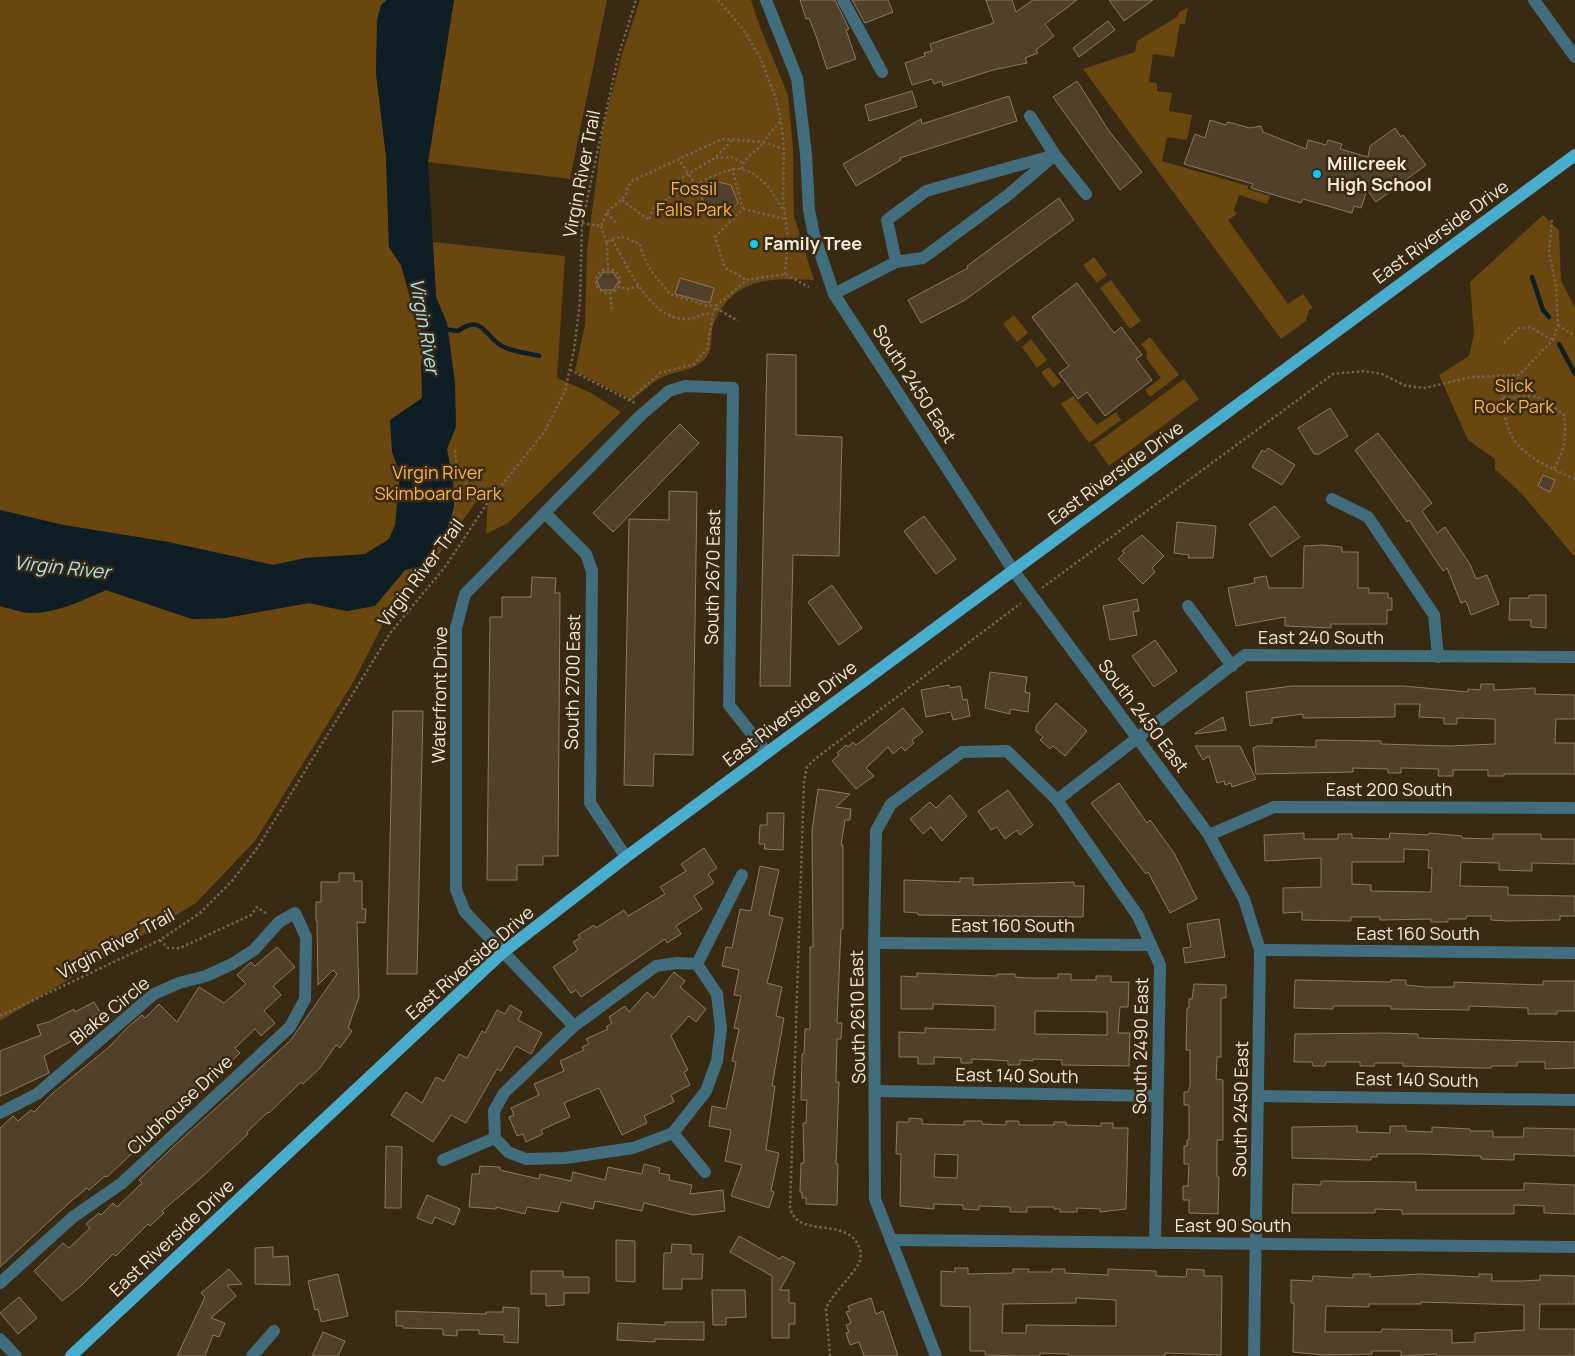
<svg xmlns="http://www.w3.org/2000/svg" width="1575" height="1356" font-family="Manrope,sans-serif">
<rect width="100%" height="100%" fill="#392a13"/>
<g fill="#69470f">
<path d="M0,0h387l-6,5 -5,68 10,83 3,91 12,18 9,34 37,24 -11,-26 -3,-55 132,14 -8,122 34,15 30,19 -113,111 -22,11 2,-40 -4,-3 -60,84 -19,13 -13,18 -38,75 -99,160 -59,62 -196,118v-415c10,2 21,7 31,7 24,0 53,-13 75,-23l86,29 33,-1 84,-15 31,7 -3,-53 -31,1 -33,7 -105,-23 -105,-17 -63,-15z"/>
<polygon points="454,0 607,0 570,179 428,162"/>
<path d="M640,0h111l9,27 28,68 5,54 1,67 20,64c-44,-2 -80,-3 -100,43 -4,9 -1,22 -5,30 -11,20 -33,16 -50,26 -10,6 -18,14 -27,21l-57,-29 10,-46 2,-75 16,-123 20,-76z"/>
<polygon points="1188,8 1185,24 1180,24 1174,57 1153,54 1149,82 1157,83 1157,91 1172,93 1169,111 1192,115 1187,140 1167,137 1162,161 1248,186 1248,189 1270,196 1267,204 1239,195 1234,210 1237,214 1228,220 1288,304 1303,294 1313,308 1309,310 1306,321 1281,339 1083,69 1135,52 1137,41 1177,17 1179,12"/>
<polygon points="1543,215 1559,230 1561,280 1575,308 1575,555 1573,555 1523,495 1495,469 1495,459 1468,440 1439,375 1469,356 1474,335 1470,282"/>
<polygon points="1094,257 1107,275 1097,283 1083,265"/>
<polygon points="1111,280 1141,321 1130,329 1100,288"/>
<polygon points="1014,315 1028,333 1017,342 1003,324"/>
<polygon points="1150,337 1179,375 1150,397 1145,390 1161,378 1146,358 1147,352 1141,344"/>
<polygon points="1031,339 1047,360 1037,368 1022,347"/>
<polygon points="1049,367 1061,382 1053,388 1041,372"/>
<polygon points="1184,379 1199,399 1109,466 1094,445"/>
<polygon points="1073,396 1097,425 1116,412 1121,420 1089,443 1061,404"/>
</g>
<path fill="#0e1e24" d="M387,0h67l-26,162 8,135 11,26 8,60 1,44 -9,22 6,31 1,27 -10,33 -22,26 -17,4 -30,36 -28,5 -38,-8 -84,15 -33,1 -86,-29c-22,10 -50,23 -75,23 -10,0 -21,-5 -31,-7v-96l63,15 105,17 105,23 33,-7 59,-4 24,-15 6,-14 5,-51 -8,-22 -2,-32 32,-22 -1,-36 5,-16 -25,-81 -12,-18 -3,-91 -10,-83 1,-53 4,-15z"/>
<g fill="none" stroke-linecap="round" stroke-linejoin="round">
<g stroke="#0e1e24" stroke-width="4.5">
<polyline points="1532,277 1543,310 1549,317"/>
<path d="M443,329l15,2c25,-19 27,8 46,16 10,5 24,6 35,9"/>
<polyline points="1559,344 1575,374"/>
</g>
</g>
<g fill="#52412a" stroke="#8c7961" fill-rule="evenodd">
<polygon points="800,0 835,0 849,29 846,30 856,59 827,69 815,33 809,18 806,19"/>
<polygon points="852,0 888,0 893,12 865,23"/>
<polygon points="986,0 1012,0 1016,12 1033,0 1077,0 1045,24 1054,36 1036,50 1038,53 1025,58 1027,63 993,70 943,86 942,81 934,84 932,79 912,85 905,63 925,56 924,53 932,51 930,44 994,23"/>
<polygon points="1109,0 1153,0 1124,21"/>
<polygon points="1108,21 1115,30 1079,57 1073,48"/>
<polygon points="1077,81 1109,131 1142,172 1120,190 1053,97"/>
<polygon points="912,91 917,107 869,121 865,105"/>
<polygon points="1009,96 1017,121 900,158 901,160 856,186 843,164 921,119 922,124"/>
<polygon points="1210,120 1226,125 1228,122 1250,128 1261,126 1263,132 1306,149 1308,140 1326,145 1328,140 1342,144 1340,149 1368,157 1370,146 1395,128 1401,137 1403,135 1426,165 1376,202 1367,190 1361,208 1354,206 1352,213 1303,199 1301,203 1251,188 1253,184 1184,164 1195,134 1205,138"/>
<polygon points="714,181 731,185 738,203 724,216 707,210 701,194"/>
<polygon points="1059,198 1074,220 965,300 921,323 908,300 968,268 967,266"/>
<polygon points="603,272 613,272 619,281 613,290 601,290 597,281"/>
<polygon points="680,278 714,288 710,303 675,294"/>
<polygon points="1077,283 1114,333 1121,327 1142,355 1136,359 1152,380 1105,416 1087,392 1078,399 1059,373 1069,366 1032,317"/>
<polygon points="767,354 796,355 796,435 842,437 839,556 793,555 790,686 760,686"/>
<polygon points="1330,408 1348,436 1319,454 1314,454 1298,428"/>
<polygon points="680,424 699,443 613,532 593,513"/>
<polygon points="1378,433 1432,503 1422,511 1437,533 1445,527 1470,564 1476,579 1487,575 1499,604 1471,615 1466,601 1461,603 1447,568 1443,571 1409,520 1407,522 1355,450"/>
<polygon points="1268,448 1295,465 1282,485 1252,467 1262,450 1265,452"/>
<polygon points="1543,475 1555,480 1550,492 1538,486"/>
<polygon points="669,491 697,492 693,755 654,754 653,786 624,785 629,519 669,520"/>
<polygon points="1275,506 1300,537 1271,557 1249,524"/>
<polygon points="924,516 956,559 936,574 904,531"/>
<polygon points="1177,522 1216,526 1213,558 1188,558 1189,555 1174,553"/>
<polygon points="1142,535 1164,556 1152,568 1155,572 1143,584 1118,559 1124,553 1122,551"/>
<polygon points="1323,545 1342,547 1342,552 1358,552 1358,588 1369,588 1369,593 1388,593 1388,598 1392,598 1392,610 1387,610 1387,624 1331,624 1331,628 1285,626 1285,617 1236,626 1228,588 1255,583 1254,578 1266,576 1269,588 1303,588 1304,546"/>
<polygon points="532,577 556,578 555,593 560,593 558,856 543,856 543,865 517,865 517,880 487,880 490,617 502,617 502,597 531,597"/>
<polygon points="832,585 862,628 839,645 808,602"/>
<polygon points="1529,595 1546,595 1546,628 1531,627 1531,620 1509,620 1510,598 1529,598"/>
<polygon points="1137,599 1139,611 1133,612 1137,635 1110,640 1103,606"/>
<polygon points="1155,640 1177,671 1154,687 1132,656"/>
<polygon points="990,672 1027,677 1025,692 1030,693 1028,712 1010,709 1010,714 985,708"/>
<polygon points="1481,684 1494,684 1494,690 1535,688 1535,694 1575,695 1575,719 1556,719 1555,743 1575,743 1575,774 1504,774 1504,776 1488,776 1488,770 1453,770 1453,776 1438,776 1439,769 1401,768 1401,773 1388,773 1388,769 1353,768 1353,772 1256,774 1253,748 1258,746 1316,747 1316,740 1381,741 1381,744 1449,746 1495,744 1495,719 1457,718 1457,724 1444,724 1444,718 1419,717 1420,704 1395,704 1395,717 1303,718 1303,714 1272,718 1272,723 1250,726 1246,692 1292,686 1404,686 1468,692 1468,689 1480,690"/>
<polygon points="949,685 950,688 960,686 963,700 967,699 970,716 953,720 951,712 926,717 921,690"/>
<polygon points="1056,703 1087,731 1065,756 1053,746 1050,749 1040,740 1043,737 1036,731 1036,726"/>
<polygon points="903,708 923,732 912,740 914,743 905,751 901,747 893,754 888,747 866,768 874,776 856,789 832,761 839,755 837,753 846,745 848,747 853,742 856,745 863,740"/>
<polygon points="393,711 423,711 417,974 387,974"/>
<polygon points="1223,717 1226,730 1195,734 1195,733"/>
<polygon points="1195,746 1240,746 1256,779 1232,787 1231,783 1225,785 1224,781 1217,783 1209,756 1203,760"/>
<polygon points="1119,783 1147,823 1150,820 1174,853 1197,899 1170,913 1148,872 1146,874 1091,803"/>
<polygon points="818,789 850,794 836,807 851,809 850,820 845,820 841,845 843,845 843,929 841,929 837,1023 842,1023 841,1039 837,1039 836,1082 839,1082 836,1164 838,1164 837,1205 806,1204 806,1198 802,1198 802,1192 800,1192 801,1163 804,1163 803,1123 806,1123 807,1100 801,1100 802,1054 804,1054 805,1029 810,1029 810,947 813,947 812,831"/>
<polygon points="1008,790 1033,825 1020,835 1017,830 1005,839 997,827 991,830 978,811"/>
<polygon points="950,795 967,816 942,841 931,827 923,834 910,819 930,802 936,808"/>
<polygon points="767,813 784,813 783,850 764,849 765,844 759,844 760,825 767,825"/>
<path d="M1304,833v6h34v-5h14v4l37,1 1,-6 38,2 1,-2 33,3v2l31,1v-5h48v5h34v25l-43,-1v8l-33,-1v-7l-38,-1 -1,24 48,1v8l67,1v20h-15v4l-53,1 -16,-1v-4h-25v3h-18v3h-17v-3l-51,1v-3h-29v4l-49,-1v-8l-19,1v-25l38,-1v-29l-56,3 -1,-26zM1404,849l25,1 -1,18h4l-1,24 -60,-1v-6l-19,-1v-22h52z"/>
<polygon points="704,848 717,868 708,874 714,883 694,896 702,909 676,926 681,934 667,943 665,939 581,997 576,990 571,993 553,967 578,950 573,942 580,938 578,935 594,925 596,928 624,910 628,916 665,894 660,887 686,871 681,864"/>
<polygon points="760,866 779,870 769,915 783,918 767,983 782,987 776,1016 784,1018 772,1086 775,1086 766,1150 779,1153 771,1191 774,1192 769,1208 731,1196 742,1165 725,1161 731,1130 709,1126 712,1106 726,1109 736,1062 732,1061 739,1029 734,1028 741,996 734,995 739,970 722,966 726,947 732,948 740,909 751,911"/>
<polygon points="339,873 354,873 354,881 362,881 362,909 366,909 365,923 357,922 359,997 348,1028 352,1031 340,1048 336,1045 320,1068 303,1084 301,1082 269,1113 268,1112 247,1132 248,1134 201,1178 162,1211 164,1213 150,1226 148,1224 116,1256 113,1254 80,1287 62,1301 34,1271 63,1243 69,1248 90,1228 86,1224 99,1213 101,1215 113,1203 117,1207 142,1183 139,1180 173,1147 290,1041 337,974 333,970 318,985 317,921 316,921 316,902 321,902 321,882 339,882"/>
<polygon points="960,878 973,878 973,885 1074,882 1074,886 1084,886 1083,917 918,915 918,913 904,912 904,880 960,882"/>
<polygon points="1219,919 1225,957 1185,963 1183,948 1191,947 1187,924"/>
<polygon points="277,947 295,967 273,986 281,995 264,1011 275,1023 261,1036 255,1029 235,1048 240,1053 206,1085 208,1086 194,1099 192,1097 107,1177 105,1176 89,1190 87,1188 70,1202 0,1267 0,1128 13,1116 18,1121 31,1110 34,1112 54,1092 109,1047 128,1027 142,1015 145,1018 159,1004 177,1022 199,987 224,1003 246,984 237,975 251,962 255,966"/>
<polygon points="674,972 685,981 680,987 706,1009 696,1022 689,1016 671,1036 688,1070 684,1072 690,1085 671,1095 674,1102 644,1116 647,1123 622,1135 599,1088 564,1103 570,1117 541,1130 543,1134 526,1142 523,1134 517,1136 509,1117 514,1115 511,1108 539,1095 534,1084 564,1071 560,1061 584,1050 582,1047 589,1044 586,1039 608,1029 606,1027 612,1023 609,1017 625,1006 629,1012 647,992 654,998"/>
<path d="M917,973l80,3v-2h18v3l12,1h31v-4h13v6h25v-4h15v6h18l-1,25h-8l-2,26h12l-1,33 -67,-1v-5l-29,-1v2l-13,-1v5h-12v-4l-14,-1 -22,-1v4h-11v-5l-27,-1v7h-16v-7h-19v-25l26,1v-5l70,2v-24l-62,-2v5h-32v-33l16,1zM1035,1011l72,1v23l-72,-1z"/>
<polygon points="1295,980 1391,982 1391,980 1406,980 1406,985 1425,987 1454,987 1454,982 1543,985 1543,981 1575,981 1575,1011 1557,1011 1557,1014 1528,1014 1528,1008 1469,1006 1469,1010 1391,1009 1391,1006 1333,1006 1333,1009 1294,1008"/>
<polygon points="1194,984 1226,985 1226,998 1221,998 1221,1057 1217,1057 1216,1079 1223,1080 1223,1140 1217,1140 1217,1177 1219,1177 1218,1214 1189,1213 1189,1200 1183,1200 1183,1186 1188,1186 1189,1164 1184,1164 1184,1146 1187,1146 1187,1140 1189,1140 1189,1105 1184,1105 1184,1092 1188,1092 1190,1086 1190,1050 1186,1050 1187,1008 1189,1008 1189,999 1192,999"/>
<polygon points="94,1002 100,1012 92,1017 95,1022 84,1028 86,1031 76,1036 77,1038 44,1056 49,1073 0,1096 0,1051 41,1035 37,1025 49,1022 74,1009 75,1012"/>
<polygon points="510,1005 522,1012 518,1020 542,1033 531,1054 516,1046 501,1071 497,1069 466,1123 451,1115 433,1142 391,1115 406,1092 422,1103 436,1077 444,1081 459,1054 467,1058 482,1031 485,1033 497,1010 505,1014"/>
<polygon points="1386,1033 1418,1034 1418,1038 1575,1042 1575,1068 1545,1069 1545,1062 1517,1062 1517,1066 1491,1066 1491,1068 1479,1068 1403,1066 1403,1063 1375,1063 1374,1066 1360,1066 1360,1062 1326,1062 1325,1066 1313,1066 1312,1062 1294,1062 1295,1034"/>
<path d="M909,1118l13,1v5l42,1v-4h18v3l24,1v-4h13v4h35v-3h12v3l35,1v-3h12v5h15l-2,81 -26,3v-3l-23,-1v4h-17v-3h-6v-2h-27v5h-17v-5l-31,-1v4l-16,-1v-4l-29,-1v5l-34,-3 1,-52h-5l1,-32h12zM935,1154l23,1 -1,23 -23,-1z"/>
<polygon points="1357,1126 1357,1132 1390,1133 1390,1126 1406,1126 1406,1131 1432,1132 1432,1127 1470,1129 1470,1131 1493,1131 1493,1137 1523,1137 1524,1128 1575,1129 1575,1156 1514,1154 1514,1160 1481,1159 1481,1156 1423,1154 1377,1154 1377,1157 1371,1157 1371,1160 1292,1158 1292,1127"/>
<polygon points="386,1146 402,1147 401,1208 385,1208"/>
<polygon points="644,1164 660,1168 659,1173 670,1175 669,1180 692,1185 690,1194 723,1190 725,1211 693,1215 644,1203 642,1211 595,1201 593,1209 561,1202 558,1212 527,1207 525,1214 496,1207 496,1209 469,1207 472,1174 479,1174 480,1166 500,1167 500,1170 539,1179 540,1174 571,1181 573,1172 605,1180 608,1167 642,1174"/>
<polygon points="1321,1181 1416,1182 1416,1190 1524,1190 1524,1183 1575,1185 1575,1214 1544,1213 1544,1206 1514,1205 1514,1214 1402,1214 1402,1210 1375,1209 1375,1213 1292,1213 1293,1184 1321,1185"/>
<polygon points="427,1195 460,1209 454,1225 435,1217 432,1224 417,1218"/>
<polygon points="739,1236 780,1259 782,1256 795,1263 780,1290 789,1290 789,1303 795,1303 795,1324 789,1324 789,1338 772,1338 772,1276 730,1252"/>
<polygon points="616,1240 635,1241 635,1282 616,1281"/>
<polygon points="672,1244 691,1245 691,1254 703,1254 702,1279 682,1279 682,1289 663,1289 664,1253 671,1253"/>
<polygon points="273,1247 273,1257 288,1256 290,1285 255,1284 255,1248"/>
<path d="M955,1268h13v6l45,-1v-4h16l-1,3h24v-3h13v4l43,2v-6l48,2v5l30,1 1,-8 17,1v6h18l-1,79 -56,-2v3h-96v-2l-29,-1v3h-18l-37,-1v-4h-15v-44l-29,-1v-35l14,1zM1076,1298l40,2v26l-90,-1v8h-24l1,-29 73,-1z"/>
<polygon points="229,1269 242,1284 227,1285 236,1296 211,1318 225,1323 219,1337 213,1335 205,1356 177,1356 205,1297 201,1293"/>
<polygon points="531,1271 563,1271 563,1277 589,1277 589,1293 564,1293 564,1305 546,1306 546,1294 531,1294"/>
<polygon points="338,1274 348,1316 321,1322 318,1309 315,1310 308,1281"/>
<path d="M1353,1274h17v3l51,-3 58,3v-3h13v7h30l18,-1v-5l35,1v28h-35l-1,25h36v27h-138v-2l-36,2v-5h-29v3l-48,1 -31,-3 1,-49h-3v-23l21,1 1,-5 40,2zM1421,1302l103,3v25l-49,3v9l-23,1v-13l-70,-1v3h-57l1,-26 43,1v-3h52z"/>
<polygon points="712,1290 745,1290 746,1317 726,1318 726,1325 713,1325"/>
<polygon points="19,1297 37,1318 18,1334 0,1313"/>
<polygon points="871,1298 876,1314 883,1311 898,1356 864,1356 859,1342 850,1345 846,1333 849,1332 846,1325 851,1323 846,1312 850,1311 848,1306"/>
<polygon points="503,1307 519,1308 518,1343 504,1342 504,1335 479,1334 479,1330 457,1330 457,1336 443,1335 443,1329 403,1328 403,1326 396,1326 396,1311 486,1314 486,1312 503,1312"/>
<polygon points="665,1322 704,1322 704,1340 655,1339 655,1342 617,1340 618,1323 665,1325"/>
<polygon points="323,1332 345,1341 338,1356 312,1356"/>
</g>
<g fill="none" stroke-linecap="round" stroke-linejoin="round">
<g stroke="#726450" stroke-width="2.5" stroke-dasharray="2.5 2.5" stroke-linecap="butt">
<polyline points="718,0 743,29 761,59 775,96 781,120 784,149 783,200 788,238 785,274"/>
<polyline points="678,158 696,185"/>
<polyline points="716,158 732,157 743,163"/>
<polyline points="732,168 743,209 715,237 725,268 747,280"/>
<path d="M742,169c2,-13 15,-16 21,-27l21,7"/>
<polyline points="669,198 678,180 715,158 734,138"/>
<path d="M622,200l27,20c1,-3 2,-8 4,-11 8,-10 75,-43 87,-40 23,4 32,24 44,42"/>
<polyline points="743,209 785,219"/>
<polyline points="607,213 616,223"/>
<polyline points="582,223 601,226 607,212 626,195 627,189 632,181 722,139 763,142 781,120"/>
<path d="M601,226l6,17 5,-4c16,28 37,80 74,80 10,0 17,-7 27,-5"/>
<polyline points="612,239 623,237 640,244 643,255 651,271 670,294 708,306 717,305"/>
<polyline points="607,243 608,270"/>
<circle cx="608" cy="281" r="12"/>
<polyline points="617,287 630,289 639,286"/>
<polyline points="610,292 612,312"/>
<polyline points="716,308 738,321"/>
<polyline points="1558,325 1575,336"/>
<polyline points="1523,328 1530,327 1553,340"/>
<polyline points="1504,343 1521,326"/>
<polyline points="570,370 635,403"/>
<path d="M1500,378c2,14 2,29 6,43 7,33 41,45 69,58"/>
<path d="M1503,397c9,2 16,-1 25,-1 13,-1 26,11 36,19 3,23 0,34 -10,54"/>
<polyline points="629,400 660,373 694,364 707,349 713,314 716,306 747,280 785,274 809,287"/>
<path d="M455,450c3,35 11,31 31,55"/>
<polyline points="1042,588 1333,374 1363,371 1382,374 1406,386 1425,388 1471,377 1519,375 1553,340 1558,325 1556,286 1549,252 1552,220"/>
<polyline points="160,940 168,948 180,948 251,915 257,907 267,914"/>
<polyline points="0,1016 160,940 200,913 232,881 258,847 391,632 445,567 486,505 545,431 565,391 574,350 580,302 582,223 618,57 636,0"/>
<path d="M830,1356l-4,-48c8,-15 20,-26 30,-40 4,-5 6,-12 4,-18 -7,-26 -38,-19 -58,-27 -7,-3 -9,-8 -12,-14l14,-428 3,-14 8,-8 206,-156"/>
</g>
<g stroke="#416d7d" stroke-width="12">
<polyline points="766,0 797,78 806,155 809,210 814,235 834,294 1013,570 1209,835 1244,899 1260,950 1254,1356"/>
<polyline points="843,0 882,72"/>
<polyline points="1534,0 1575,57"/>
<polyline points="896,262 887,220 926,191 1055,155 1086,194"/>
<polyline points="834,294 896,262 923,258 1008,195 1055,155 1030,116"/>
<polyline points="1332,499 1368,517 1434,615 1438,657"/>
<polyline points="546,514 586,554 592,571 590,803 626,857"/>
<polyline points="1188,606 1232,666"/>
<polyline points="1057,800 1245,655 1575,657"/>
<polyline points="1209,835 1274,807 1575,808"/>
<polyline points="874,943 1151,945"/>
<polyline points="1260,950 1575,953"/>
<polygon points="677,963 697,964 717,994 721,1029 717,1061 706,1091 673,1133 633,1148 565,1158 526,1159 508,1152 495,1138 494,1111 504,1093 574,1026 656,966"/>
<polyline points="697,964 742,875"/>
<polyline points="574,1026 465,912 456,890 456,628 465,594 641,415 669,391 685,386 733,388 729,705 767,753"/>
<polyline points="876,1091 1157,1096"/>
<polyline points="1259,1096 1575,1100"/>
<polyline points="0,1113 37,1094 154,994 179,983 206,976 232,964 254,950 279,922 295,913 306,937 305,999 290,1027 122,1183 73,1217 0,1283"/>
<polyline points="673,1133 705,1172"/>
<polyline points="443,1160 495,1138"/>
<polyline points="891,1240 1575,1247"/>
<polyline points="0,1339 16,1356"/>
<polyline points="252,1356 274,1331"/>
<polyline points="936,1356 875,1199 874,943 876,831 891,804 962,752 1007,751 1057,800 1138,916 1160,965 1155,1243"/>
</g>
<polyline stroke="#49adce" stroke-width="12" points="71,1356 502,953 626,857 1575,155"/>
</g>
<g fill="#0ecafa" stroke="#392a13" stroke-width="2">
<circle cx="1317" cy="174" r="5"/>
<circle cx="754" cy="244" r="5"/>
</g>
<g text-anchor="middle" stroke-width="5" stroke-linejoin="round" paint-order="stroke">
<g font-size="18" font-weight="bold" fill="#f2e8da" stroke="#392a13" text-anchor="start">
<text x="1327" y="170">Millcreek<tspan x="1327" dy="21">High School</tspan></text>
<text x="764" y="250">Family Tree</text>
</g>
<g font-size="18" fill="#f2e8da" stroke="#392a13">
<text transform="translate(582 174) rotate(-79)" y="6">Virgin River Trail</text>
<text transform="translate(1441 232) rotate(-36)" y="6">East Riverside Drive</text>
<text transform="translate(914 384) rotate(57)" y="6">South 2450 East</text>
<text transform="translate(1116 473) rotate(-36)" y="6">East Riverside Drive</text>
<text transform="translate(421 573) rotate(-53)" y="6">Virgin River Trail</text>
<text transform="translate(713 577) rotate(-89)" y="6">South 2670 East</text>
<text x="1321" y="644">East 240 South</text>
<text transform="translate(573 682) rotate(-89)" y="6">South 2700 East</text>
<text transform="translate(440 695) rotate(-89)" y="6">Waterfront Drive</text>
<text transform="translate(790 714) rotate(-37)" y="6">East Riverside Drive</text>
<text transform="translate(1143 716) rotate(53)" y="6">South 2450 East</text>
<text x="1389" y="796">East 200 South</text>
<text x="1013" y="932">East 160 South</text>
<text x="1418" y="940">East 160 South</text>
<text transform="translate(116 944) rotate(-28)" y="6">Virgin River Trail</text>
<text transform="translate(470 963) rotate(-41)" y="6">East Riverside Drive</text>
<text transform="translate(110 1011) rotate(-39)" y="6">Blake Circle</text>
<text transform="translate(858 1017) rotate(-91)" y="6">South 2610 East</text>
<text transform="translate(1141 1046) rotate(-89)" y="6">South 2490 East</text>
<text transform="translate(1017 1076) rotate(1)" y="6">East 140 South</text>
<text transform="translate(1417 1080) rotate(1)" y="6">East 140 South</text>
<text transform="translate(180 1105) rotate(-43)" y="6">Clubhouse Drive</text>
<text transform="translate(1241 1109) rotate(-89)" y="6">South 2450 East</text>
<text x="1233" y="1232">East 90 South</text>
<text transform="translate(172 1238) rotate(-43)" y="6">East Riverside Drive</text>
</g>
<g font-size="18" fill="#ffb640" stroke="#392a13">
<text x="694" y="195">Fossil<tspan x="694" dy="21">Falls Park</tspan></text>
<text x="1514" y="392">Slick<tspan x="1514" dy="21">Rock Park</tspan></text>
<text x="438" y="479">Virgin River<tspan x="438" dy="21">Skimboard Park</tspan></text>
</g>
<g font-size="19" font-style="italic" fill="#ade2f6" stroke="#392a13">
<text transform="translate(425 326) rotate(80)" y="7">Virgin River</text>
<text transform="translate(62 567) rotate(6)" y="7">Virgin River</text>
</g>
</g>
</svg>
